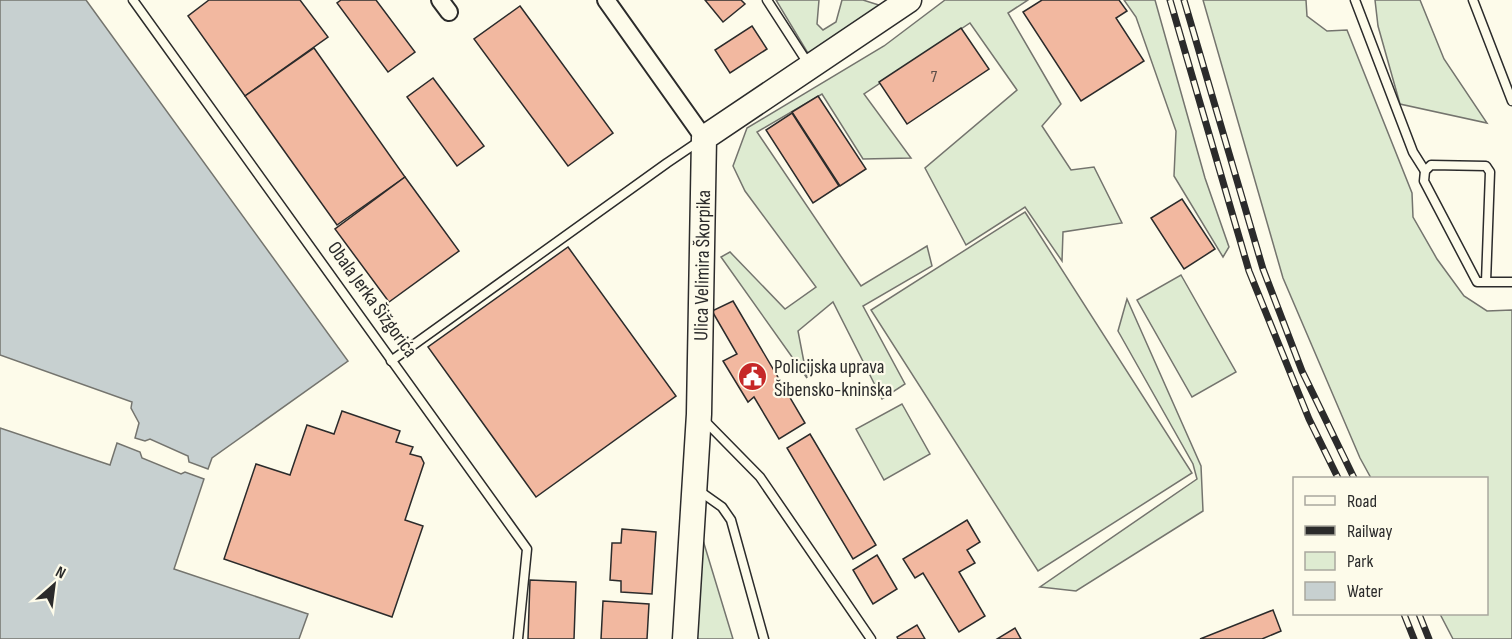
<svg xmlns="http://www.w3.org/2000/svg" width="1512" height="639" font-family="'Sofia Sans Condensed',sans-serif">
<rect width="100%" height="100%" fill="#fdfbea"/>
<g fill="#deebd1" stroke="#74746e" stroke-width="1.5">
<polygon points="776,0 819,0 817,24 823,30 836,22 842,0 863,0 885,7 809,55"/>
<polygon points="945,0 1028,0 1008,13 1061,104 1042,126 1071,170 1094,167 1122,223 1063,232 1062,261 1025,207 966,245 925,168 1017,90 970,23 864,94 911,158 863,159 822,94 757,132 861,286 927,246 932,266 863,306 905,384 882,399 833,302 798,331 807,378 721,257 730,252 785,309 816,287 745,191 733,166 747,128 884,46"/>
<polygon points="1124,0 1155,0 1205,178 1229,247 1223,257 1174,176 1176,131 1136,17"/>
<polygon points="1203,0 1306,0 1307,16 1327,31 1347,30 1412,193 1413,217 1437,259 1464,296 1487,311 1512,310 1512,639 1453,639 1440,614 1486,614 1486,478 1371,478 1360,458 1283,278"/>
<polygon points="1375,0 1420,0 1444,59 1487,123 1400,104 1378,26"/>
<polygon points="1025,212 1192,473 1038,571 871,310"/>
<polygon points="1181,275 1236,372 1192,397 1137,300"/>
<polygon points="1127,299 1201,466 1203,511 1076,591 1040,587 1197,479 1193,464 1118,331"/>
<polygon points="902,404 930,454 884,480 856,429"/>
<polygon points="702,537 733,639 693,639"/>
</g>
<g fill="#c7d0d0" stroke="#74746e" stroke-width="1.5">
<polygon points="0,0 86,0 348,361 212,458 208,469 189,462 188,456 150,439 145,441 135,438 139,423 131,408 132,402 0,355"/>
<polygon points="0,428 110,465 117,443 140,452 142,458 181,474 185,472 204,479 174,569 308,614 299,639 0,639"/>
</g>
<g fill="#f2b8a0" stroke="#2b2b2b" stroke-width="1.5">
<polygon points="209,0 300,0 328,37 245,96 188,16"/>
<polygon points="341,0 376,0 415,52 388,72 337,3"/>
<polygon points="705,0 741,0 745,4 723,22"/>
<polygon points="1042,0 1119,0 1127,11 1116,18 1144,61 1081,101 1023,12"/>
<polygon points="520,6 613,133 568,166 474,39"/>
<polygon points="752,26 767,49 730,73 715,50"/>
<polygon points="961,28 989,69 907,124 879,82"/>
<polygon points="314,48 405,177 337,225 245,96"/>
<polygon points="433,78 484,146 457,166 407,97"/>
<polygon points="818,96 866,169 840,186 792,112"/>
<polygon points="792,113 839,186 813,203 766,130"/>
<polygon points="405,177 459,251 389,302 335,229"/>
<polygon points="1182,199 1215,249 1184,269 1151,218"/>
<polygon points="568,247 676,396 536,497 428,347"/>
<polygon points="733,301 805,423 779,439 754,397 748,402 723,361 737,354 712,311"/>
<polygon points="342,411 400,431 396,442 413,447 410,454 421,457 424,463 405,520 423,526 392,617 224,559 256,464 290,475 307,425 334,434"/>
<polygon points="810,434 876,545 853,559 787,448"/>
<polygon points="967,520 980,542 967,550 975,563 959,572 985,616 959,632 923,573 915,578 903,559"/>
<polygon points="622,529 656,532 652,594 621,592 621,581 610,580 612,543 621,543"/>
<polygon points="877,555 897,589 873,604 853,570"/>
<polygon points="530,580 576,582 574,639 528,639"/>
<polygon points="603,601 649,604 647,639 601,639"/>
<polygon points="1273,610 1281,631 1262,639 1200,639"/>
<polygon points="917,625 925,639 898,639 897,637"/>
<polygon points="1015,628 1021,639 997,639"/>
</g>
<g fill="none" stroke-linecap="round" stroke-linejoin="round">
<defs>
<g id="lane">
<polyline points="133,0 527,549 518,639"/>
<polyline points="767,0 809,65"/>
<polyline points="1355,0 1413,152 1425,171"/>
<polyline points="1473,0 1512,101"/>
<polyline points="1486,282 1490,172 1486,166 1431,165 1425,171 1424,181 1477,282 1512,282"/>
<polyline points="391,361 667,163 701,140"/>
<polyline points="703,419 760,477 871,639"/>
<polyline points="698,490 722,507 731,520 764,639"/>
</g>
<g id="street">
<polyline points="440,0 449,12"/>
<polyline points="606,0 704,138"/>
</g>
<g id="secondary">
<path id="s1" d="M685,639l14,-225 5,-276 205,-138"/>
</g>
</defs>
<use href="#lane" stroke="#2b2b2b" stroke-width="11"/>
<use href="#street" stroke="#2b2b2b" stroke-width="20"/>
<use href="#secondary" stroke="#2b2b2b" stroke-width="27"/>
<use href="#lane" stroke="#fdfbea" stroke-width="8"/>
<use href="#street" stroke="#fdfbea" stroke-width="16"/>
<use href="#secondary" stroke="#fdfbea" stroke-width="24"/>
<defs>
<g id="rail">
<polyline points="1170,0 1249,271 1309,419 1338,478"/>
<polyline points="1184,0 1263,269 1302,371 1354,478"/>
<polyline points="1404,614 1414,639"/>
<polyline points="1419,614 1429,639"/>
</g>
</defs>
<use href="#rail" stroke="#2b2b2b" stroke-width="7"/>
<use href="#rail" stroke="#fdfbea" stroke-width="4.5" stroke-dasharray="14" stroke-linecap="butt"/>
</g>
<defs>
<symbol id="civic-disc" viewBox="-11 -11 22 22"><circle r="9.5" fill="#c62828" stroke="#fdfbea"/><path d="M-.6-6.5H3V-4.5H.6V-3L4-1V1h2V6H-6V1h2V-1L-.6-3ZM-1.2 2.5V6h2.4V2.5Z" fill="#fff"/></symbol>
</defs>
<g fill-rule="evenodd">
<use href="#civic-disc" x="736" y="360" width="33" height="33"/>
</g>
<g text-anchor="middle" stroke-width="4.5" stroke-linejoin="round" paint-order="stroke">
<g font-size="16" fill="#5d4e48">
<text x="934" y="82">7</text>
</g>
<g font-size="20" fill="#2b2b2b" stroke="#fdfbea">
<text dy="7" stroke="none"><textPath href="#s1" startOffset="374">Ulica Velimira Škorpika</textPath></text>
<text transform="translate(373 299) rotate(54)" y="7">Obala Jerka Šižgorića</text>
</g>
<g font-size="20" fill="#2b2b2b" stroke="#fdfbea" text-anchor="start">
<text x="774" y="373">Policijska uprava<tspan x="774" dy="23">Šibensko-kninska</tspan></text>
</g>
</g>
<rect x="1293" y="477" width="195" height="138" fill="#fdfbea" stroke="#a9a89e" stroke-width="1.5"/>
<rect x="1305" y="496" width="30" height="9" fill="#fdfbea" stroke="#a9a89e" stroke-width="1.5"/>
<text x="1347" y="507" font-size="18" fill="#2b2b2b">Road</text>
<rect x="1305" y="526" width="30" height="9" fill="#2b2b2b" stroke="#a9a89e" stroke-width="1.5"/>
<text x="1347" y="537" font-size="18" fill="#2b2b2b">Railway</text>
<rect x="1305" y="552" width="30" height="18" fill="#deebd1" stroke="#a9a89e" stroke-width="1.5"/>
<text x="1347" y="567" font-size="18" fill="#2b2b2b">Park</text>
<rect x="1305" y="582" width="30" height="18" fill="#c7d0d0" stroke="#a9a89e" stroke-width="1.5"/>
<text x="1347" y="597" font-size="18" fill="#2b2b2b">Water</text>
<g transform="translate(54 585) rotate(28)" stroke="#fdfbea" stroke-width="4.5" paint-order="stroke">
<path d="M0-4.5L10 22L0 15L-10 22Z" fill="#2b2b2b"/>
<text y="-9" font-size="16" font-weight="bold" text-anchor="middle" fill="#2b2b2b">N</text>
</g>
</svg>
